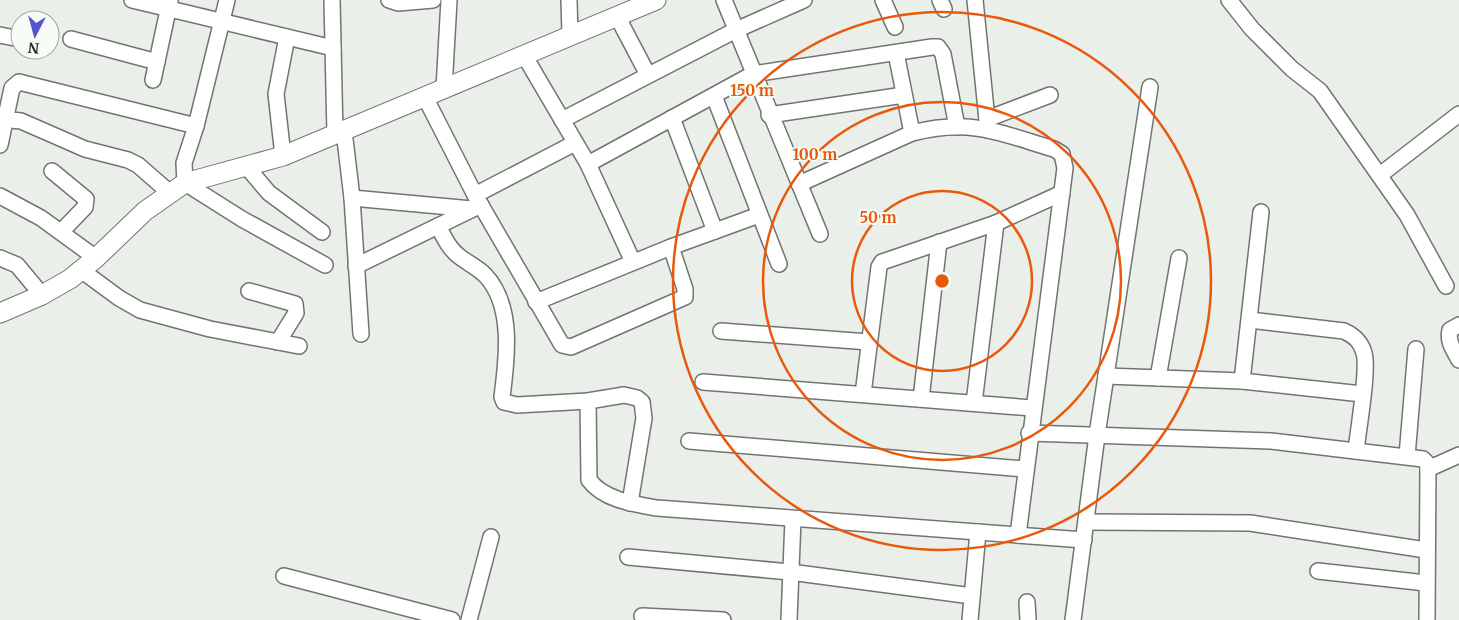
<svg xmlns="http://www.w3.org/2000/svg" width="1459" height="620" font-family="Merriweather,serif">
<rect width="100%" height="100%" fill="#eaefe9"/>
<g fill="none" stroke-linecap="round" stroke-linejoin="round">
<defs>
<g id="minor">
<polyline points="132,0 333,48"/>
<polyline points="227,0 196,126 184,163 185,183 242,219 325,265"/>
<polyline points="332,0 335,135"/>
<polyline points="389,0 398,3 433,0"/>
<polyline points="569,0 570,36"/>
<polyline points="724,0 820,234"/>
<polyline points="883,0 895,27"/>
<polyline points="940,0 944,9"/>
<polyline points="975,0 988,130"/>
<polyline points="1229,0 1252,29 1292,69 1320,91 1407,215 1446,286"/>
<polyline points="617,16 648,75"/>
<polyline points="0,35 20,39"/>
<polyline points="71,39 157,62"/>
<polyline points="896,53 912,133"/>
<polyline points="524,55 588,164 633,262"/>
<polyline points="153,80 170,1"/>
<polyline points="444,89 449,0"/>
<polyline points="714,96 779,264"/>
<polyline points="425,97 475,195 562,345 571,347 685,297 685,289 671,247"/>
<polyline points="769,115 904,95"/>
<polyline points="672,118 715,231"/>
<polyline points="0,119 21,121 85,149 128,160 138,165 170,193"/>
<polyline points="987,119 1050,95"/>
<polyline points="562,120 736,30 804,0"/>
<polyline points="344,131 352,198 361,334"/>
<polyline points="0,145 12,88 19,82 196,126"/>
<polyline points="283,156 276,94 287,37"/>
<polyline points="588,164 753,74 932,47 938,47 943,54 957,127"/>
<polyline points="246,166 269,193 322,232"/>
<polyline points="52,171 86,199 85,207 61,232"/>
<polyline points="1380,175 1459,114"/>
<path d="M799,184l113,-51c20,-5 43,-8 64,-5 26,3 53,14 78,21l8,5 3,14 -47,367"/>
<polyline points="475,195 575,143"/>
<polyline points="0,196 41,218 96,258"/>
<polyline points="352,198 472,209"/>
<path d="M438,226c6,11 11,23 22,31 8,6 18,11 25,18 29,30 22,84 17,122l2,5 13,3 71,-4 36,-6 13,3 5,4 2,16 -14,85"/>
<polyline points="0,258 17,265 42,295"/>
<polyline points="356,266 481,205"/>
<polyline points="81,270 119,298 140,310 210,329 299,346"/>
<polyline points="249,291 295,304 296,313 278,342"/>
<polyline points="536,302 671,247 759,215"/>
<path d="M1250,320l94,11c11,5 17,11 20,22 5,17 -6,77 -8,98"/>
<path d="M1459,325l-9,5c-3,12 4,20 9,30"/>
<polyline points="721,331 869,342"/>
<polyline points="1106,376 1242,381 1362,394"/>
<polyline points="1158,378 1179,258"/>
<polyline points="1242,381 1261,212"/>
<polyline points="703,382 1032,408"/>
<polyline points="863,394 879,267 882,262 996,223 1062,193"/>
<polyline points="921,399 939,242"/>
<path d="M588,401l1,79c15,20 45,24 68,28l427,32"/>
<polyline points="974,403 996,223"/>
<polyline points="1029,433 1271,441 1423,459 1428,464 1427,620"/>
<polyline points="689,441 1025,469"/>
<polyline points="1407,456 1416,349"/>
<polyline points="1428,469 1459,455"/>
<polyline points="1086,522 1250,523 1426,550"/>
<polyline points="628,557 790,572 972,596"/>
<polyline points="1318,571 1426,583"/>
<polyline points="284,576 452,620"/>
<polyline points="1027,602 1028,620"/>
<polyline points="642,616 723,620"/>
<polyline points="469,620 491,537"/>
<polyline points="789,620 793,519"/>
<polyline points="970,620 978,532"/>
<polyline points="1073,620 1097,435 1150,87"/>
</g>
<polyline id="major" points="0,313 42,295 70,279 96,258 145,211 185,183 283,156 656,0"/>
</defs>
<use href="#minor" stroke="#717570" stroke-width="18"/>
<use href="#major" stroke="#717570" stroke-width="21"/>
<use href="#minor" stroke="#fff" stroke-width="15"/>
<use href="#major" stroke="#fff" stroke-width="19"/>
</g>
<g fill="none" stroke="#e8590c" stroke-width="2.5">
<circle cx="942" cy="281" r="90"/>
<circle cx="942" cy="281" r="179"/>
<circle cx="942" cy="281" r="269"/>
</g>
<circle cx="942" cy="281" r="8" fill="#e8590c" stroke="#f8fcf6" stroke-width="2.5"/>
<g font-size="15" text-anchor="middle" font-weight="bold" fill="#e8590c" stroke="#f8fcf6" stroke-width="4" stroke-linejoin="round" paint-order="stroke">
<text x="752" y="96">150 m</text>
<text x="815" y="160">100 m</text>
<text x="878" y="223">50 m</text>
</g>
<g transform="translate(35 35) rotate(186)"><circle r="24" fill="#f8fcf6" stroke="#a4a7a3"/>
<path d="M0-4L9 19L0 12L-9 19Z" fill="#5455cc"/>
<text y="-8" font-size="14" font-weight="bold" text-anchor="middle" fill="#262826">N</text>
</g>
</svg>
